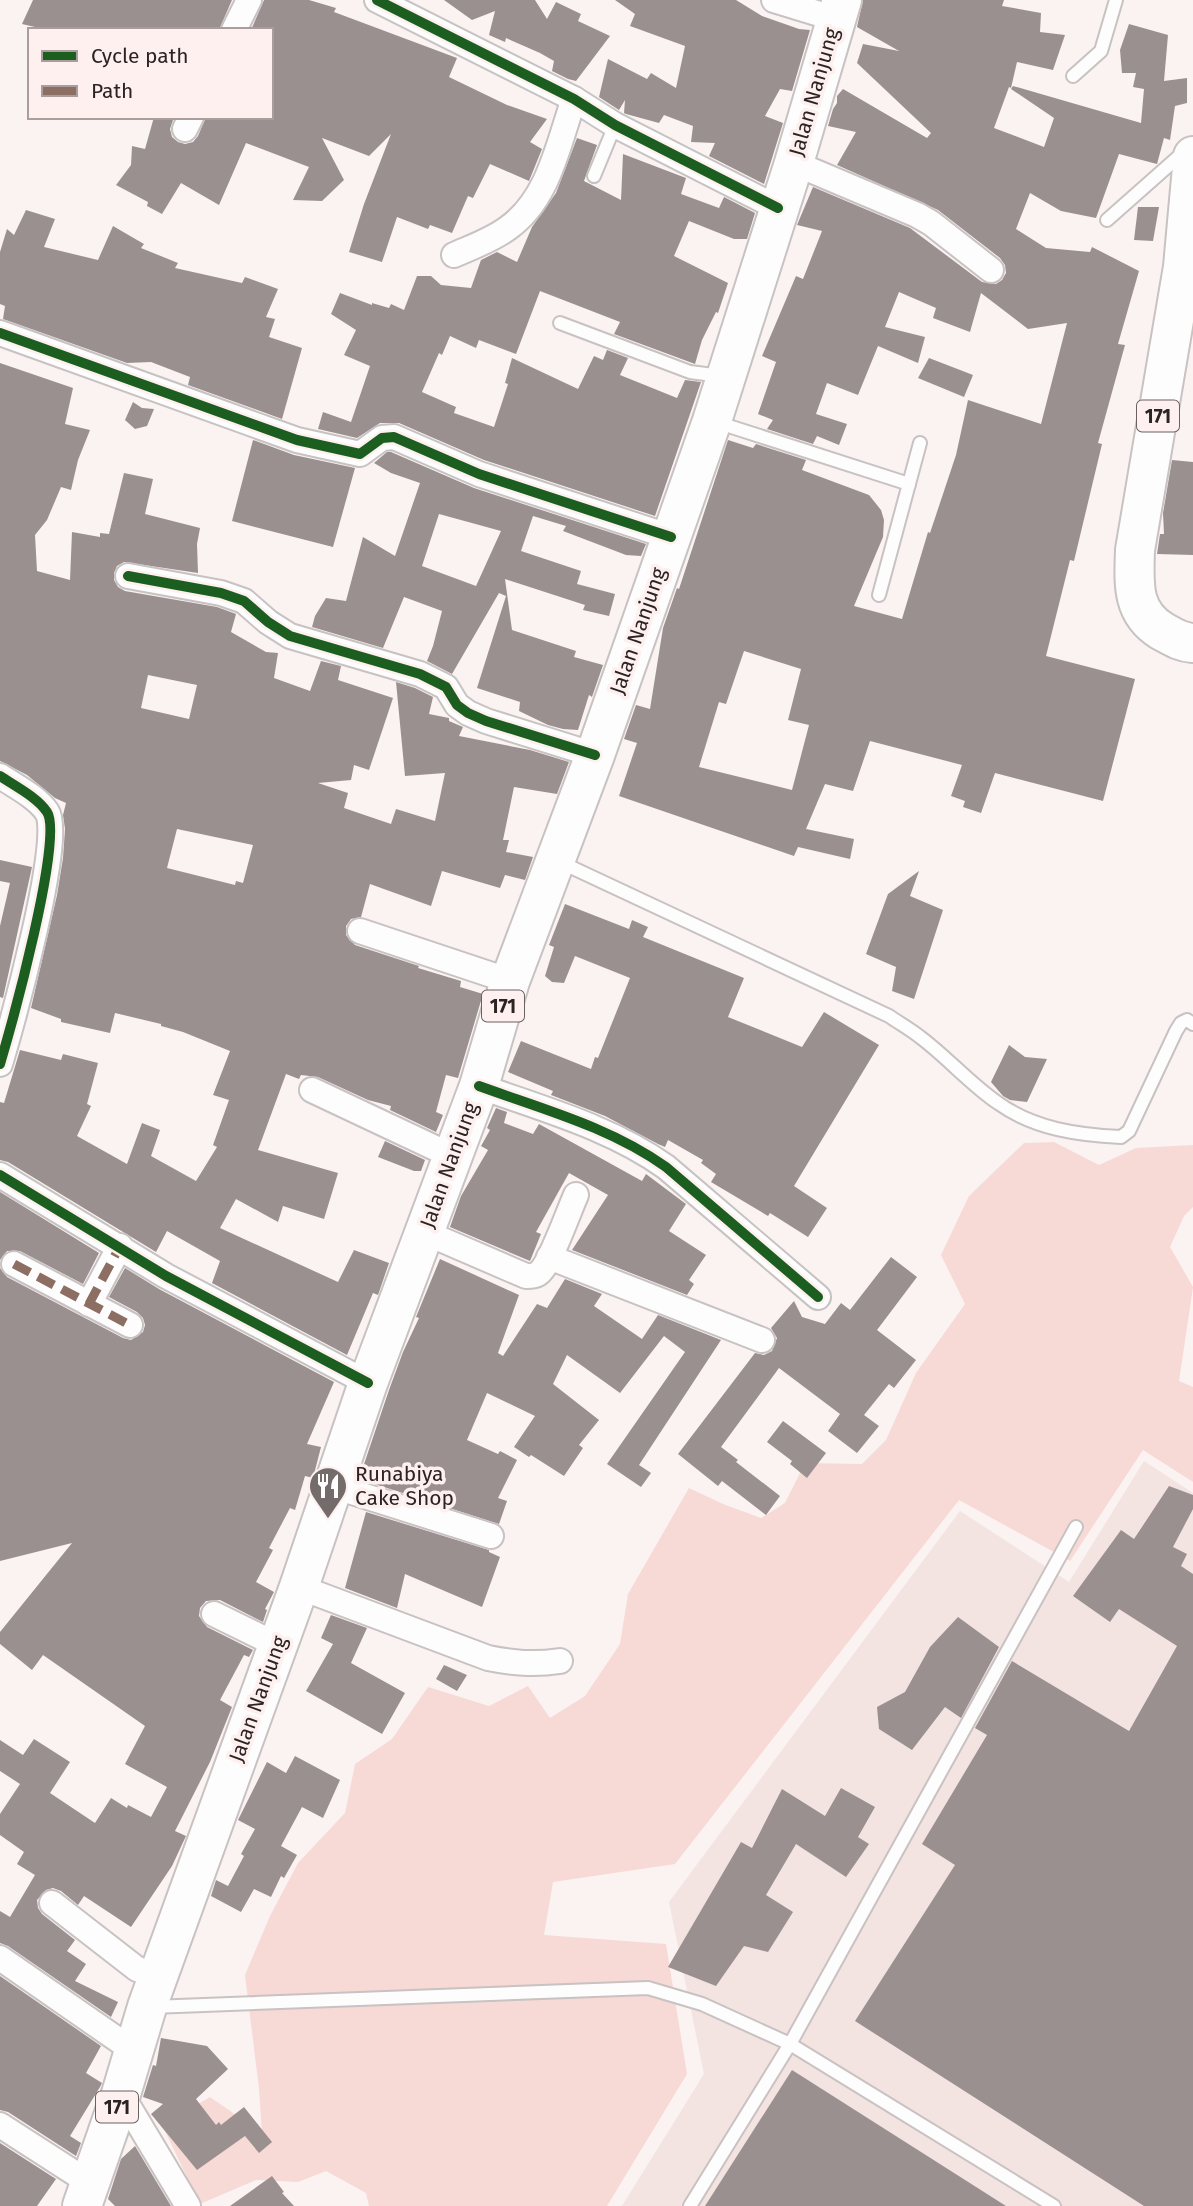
<svg xmlns="http://www.w3.org/2000/svg" width="1193" height="2206" font-family="'Fira Sans',sans-serif">
<rect width="100%" height="100%" fill="#faf3f2"/>
<polygon fill="#f3e3e1" points="1144,1461 1193,1493 1193,2206 622,2206 704,2074 669,1902 960,1511 1069,1582"/>
<polygon fill="#f7d9d6" points="1054,1142 1099,1165 1136,1148 1193,1145 1193,1207 1184,1216 1170,1247 1193,1287 1179,1381 1193,1387 1193,1482 1143,1450 1070,1561 959,1500 675,1864 553,1882 544,1935 666,1944 687,2074 607,2206 369,2206 366,2193 326,2171 298,2182 256,2180 200,2204 162,2125 210,2097 262,2133 259,2089 245,1975 270,1916 298,1863 345,1813 355,1764 392,1739 428,1687 489,1706 528,1686 550,1718 585,1696 620,1644 628,1594 689,1488 723,1504 761,1518 785,1503 805,1463 862,1464 886,1440 916,1373 965,1304 941,1255 969,1196 1024,1143"/>
<g fill="#9b9090" fill-rule="evenodd">
<polygon points="33,0 232,0 219,30 48,30 22,24"/>
<polygon points="264,0 309,0 336,8 334,12 457,58 449,77 507,105 547,119 530,142 542,149 529,181 490,164 473,198 468,196 452,233 430,225 428,229 397,217 382,262 349,252 364,204 391,134 369,156 322,138 344,180 322,201 293,200 309,167 246,143 219,205 181,183 162,214 147,206 148,202 116,185 131,165 132,146 145,149 154,117 174,117 170,129 172,137 178,142 185,144 193,142 198,136 206,117 271,117 271,30 251,30"/>
<polygon points="444,0 535,0 547,19 556,2 581,14 578,21 610,36 576,81 568,79 552,71 554,61 540,53 506,38 505,42 489,35 495,11 472,20"/>
<polygon points="615,0 736,0 762,16 799,29 810,30 792,91 780,89 765,116 783,123 764,184 709,156 715,143 691,142 693,126 664,115 659,123 626,114 624,113 625,100 619,110 599,97 608,59 647,79 651,73 676,88 685,46 630,26 635,14"/>
<path d="M863,0h141l-2,6 39,7 -1,19 25,3 -12,35 -36,-8 -6,26 -2,-1 -15,41 50,19 10,-29 -43,-29 2,-3 128,37 3,-34 -11,-2 3,-14h-14l-2,-23 9,-26 39,11 -4,46 23,-3v25l-12,3 -5,34 -6,-2 -7,26 -38,-10 -23,64 -35,-7 -31,-18 -14,36 30,19 44,4 2,-5 47,24 -21,73 7,1 -27,98 4,1 -28,117 -4,-1 -24,96 89,23 -32,122 -108,-28 -14,40 -18,-6 2,-6 -14,-5 11,-31 -92,-24 -17,50 -28,-7 -19,45 48,10 -4,20 -52,-12 -4,9 -175,-60 18,-53 -13,-4 12,-34 14,4 13,-81 14,-40 2,1 49,-149 25,8 3,-4 50,16 -4,10 67,25 12,15 3,10 -1,17 -29,69 48,13 26,-87 2,1 26,-78 12,-55 73,24 26,-101 -39,6 -47,-36 -11,39 -37,-14 3,-10 -37,-16 -14,35 40,10 -7,26 -40,-17 -20,49 -31,-12 -11,31 31,10 -8,21 -22,-9 -4,8 -46,-15 6,-9 -15,-6 18,-52 -14,-6 34,-80 7,3 19,-48 -25,-6 16,-38 97,41 72,54 14,2 6,-4 4,-7 -1,-8 -5,-7 -62,-48 -101,-45 19,-33 -28,-6 5,-17 4,-6v-7l6,-7 84,49 4,-5 -74,-70 6,-19 36,7 -42,-24zM744,651l57,18 -13,51 21,5 -17,65 -93,-23 20,-65 7,2z"/>
<polygon points="577,138 597,145 584,181 621,200 623,154 686,178 681,194 719,208 724,197 755,213 747,239 734,239 689,221 674,256 728,283 718,313 716,312 702,340 695,364 614,334 620,322 540,291 516,354 479,340 476,348 450,336 442,355 439,353 422,392 456,407 454,413 494,427 508,384 505,383 512,358 578,389 594,356 603,360 607,350 628,358 620,375 677,398 685,380 701,382 655,516 484,460 399,423 380,423 357,438 318,429 323,412 351,422 370,366 344,355 356,330 331,314 340,293 372,305 372,303 389,308 391,304 404,310 417,276 431,276 441,285 471,288 481,260 497,252 517,262 532,227 556,193"/>
<polygon points="1138,207 1159,207 1153,241 1134,240"/>
<polygon points="26,210 55,219 44,247 98,260 113,226 144,244 141,248 178,263 175,268 242,283 245,277 278,289 266,317 275,319 269,337 302,348 282,419 188,385 190,377 151,362 127,363 3,319 5,306 0,304 0,252 7,229 14,235"/>
<polygon points="929,358 973,375 964,397 918,378"/>
<path d="M0,363l73,25 -8,36 25,6 -12,30 -7,30 -10,-3 -14,33 -12,15 2,36 33,9 2,-48 28,5v-4l9,1 15,-61 29,6 -8,35 55,14 -3,16 1,29 -74,-11 -7,4 -3,7v7l4,7 7,4 92,16 19,7 -5,18 35,20 12,1 -4,25 36,13 11,-30 20,5 -3,14 55,18 -24,72 -15,-5 -3,15 -33,3 30,10 -4,15 47,16 5,-15 39,12 10,-48 -40,3 -9,-94 19,6 18,9 -4,17 20,4v3l14,6 -4,9 71,14 39,12 -12,32 -43,-7 -11,53h6l-3,12 27,5 -8,23 -20,-5 -5,13 -58,-17 -11,35 -61,-22 -9,33 -10,2 -5,7v9l9,10 64,21 -1,2 43,13 -1,6 23,7 -25,84 -12,-3 -10,37 7,3 -7,17 -46,-22 1,-4 -23,-6 -50,-23 -17,-2 -2,4 -13,-5 -28,76 80,23 -14,46 -41,-13 -5,16 -42,-23 -16,29 118,54 16,-32 35,13 -11,32 -5,-2 -26,62 -135,-72 8,-22 -53,-30 -11,21 -148,-90 -8,-2v-58l4,1 16,-53 41,10 2,-6 35,9 -11,41 4,2 -14,30 50,28 15,-41 18,7 -9,26 45,25 21,-34 -4,-2 16,-45 -16,-5 17,-44 -47,-19 -22,-6v-2l-46,-11 -5,20 -49,-11v-3l-30,-11 26,-113 6,-37 2,-29 -2,-14 3,-12 -11,-5 -28,-23 -27,-14zM148,675l49,10 -8,34 -48,-11zM177,829l76,16 -10,38 -7,-2 -1,4 -68,-17z"/>
<polygon points="133,402 142,408 154,409 147,426 135,429 125,420"/>
<polygon points="253,440 294,455 355,468 333,547 232,521"/>
<path d="M387,452h4l83,36 172,56 -5,12 -15,-1 -63,-24 3,-5 -33,-10 -12,35 60,20 -4,13 38,10 -6,22 -26,-6 2,-5 -80,-26 7,51 64,21 -2,6 29,8 -11,32 -3,-2 -11,35 -15,-1 -15,-4 -29,-14 1,-9 -43,-14 29,-92 -7,-3 -47,81 -25,-13 6,-15 9,-35 -38,-14 -21,51 -71,-21 3,-11 11,-18 20,3 17,-64 32,19 25,-73 -29,-10 -17,-10zM439,514l62,17 -25,55 -54,-20z"/>
<polygon points="1172,460 1193,462 1193,555 1157,554 1160,534 1164,534 1163,513"/>
<polygon points="0,860 32,867 3,998 0,997 0,926 10,883 0,881"/>
<polygon points="919,871 910,896 943,910 914,999 892,991 896,967 866,954 888,894"/>
<polygon points="565,904 629,929 632,920 648,927 643,937 744,978 728,1017 802,1047 824,1012 879,1045 794,1186 827,1208 808,1237 770,1213 768,1216 711,1182 716,1174 701,1163 703,1160 668,1140 665,1147 658,1144 605,1116 551,1095 553,1091 508,1072 521,1041 591,1069 595,1057 598,1058 630,978 575,956 564,983 552,982 545,976 554,947 549,945"/>
<polygon points="1009,1045 1025,1057 1047,1059 1027,1102 1010,1100 1003,1096 991,1082"/>
<polygon points="496,1108 507,1112 504,1123 533,1134 539,1124 642,1181 646,1174 686,1204 669,1231 706,1255 689,1280 694,1284 687,1295 572,1250 608,1195 569,1173 536,1232 541,1234 530,1261 450,1227 461,1196 488,1150 481,1146 490,1130 487,1128"/>
<polygon points="385,1141 425,1160 421,1171 414,1171 378,1157"/>
<polygon points="0,1192 99,1253 83,1284 20,1251 7,1251 0,1260"/>
<polygon points="891,1257 917,1277 877,1330 916,1360 894,1388 889,1384 864,1415 879,1426 857,1453 828,1431 840,1414 779,1368 721,1447 738,1460 736,1462 780,1496 766,1515 722,1481 718,1486 678,1454 755,1353 764,1355 772,1351 777,1338 771,1328 794,1301 802,1317 825,1324 841,1303 850,1310"/>
<polygon points="440,1259 519,1295 498,1353 503,1356 537,1304 547,1308 565,1279 602,1294 594,1306 642,1339 658,1315 721,1340 639,1465 651,1473 641,1487 607,1464 685,1352 664,1336 620,1393 567,1355 553,1384 599,1420 579,1445 583,1448 564,1476 531,1455 529,1457 514,1447 535,1416 487,1393 467,1440 498,1454 500,1451 517,1460 498,1498 507,1501 499,1524 359,1479 389,1390 403,1352 419,1318 416,1317"/>
<polygon points="0,1268 7,1277 123,1338 131,1340 143,1332 145,1325 143,1318 137,1312 109,1297 125,1268 159,1289 334,1382 307,1444 321,1447 313,1478 305,1476 295,1510 290,1508 269,1548 273,1550 256,1582 274,1592 265,1609 267,1610 263,1622 220,1600 206,1601 200,1608 199,1616 207,1627 253,1650 249,1657 244,1655 220,1700 232,1707 210,1762 175,1831 186,1836 172,1866 131,1927 84,1896 78,1905 61,1891 53,1888 46,1890 37,1900 38,1908 42,1914 75,1940 67,1951 86,1964 75,1981 118,2002 111,2017 8,1946 0,1943 0,1911 10,1917 35,1875 17,1864 24,1852 0,1835 0,1814 20,1784 0,1771 0,1740 23,1755 34,1739 70,1762 50,1793 95,1823 111,1798 127,1808 128,1805 151,1817 167,1787 125,1764 145,1726 43,1655 32,1670 0,1644 0,1632 72,1543 0,1561"/>
<polygon points="783,1421 826,1453 807,1478 790,1464 792,1461 767,1442"/>
<polygon points="1169,1486 1193,1495 1193,1509 1173,1547 1187,1554 1181,1566 1193,1574 1193,2206 1144,2206 855,2021 955,1865 922,1844 987,1735 975,1728 1012,1661 1129,1731 1177,1646 1119,1609 1110,1622 1073,1596 1121,1530 1134,1539"/>
<polygon points="366,1512 489,1550 489,1552 500,1557 482,1607 405,1574 397,1608 345,1588"/>
<polygon points="331,1615 367,1628 351,1663 405,1693 382,1734 306,1691 333,1644 321,1638"/>
<polygon points="958,1617 999,1647 961,1718 945,1707 912,1750 879,1729 877,1707 905,1692 930,1647"/>
<polygon points="444,1665 467,1675 457,1691 436,1679"/>
<polygon points="295,1756 340,1780 323,1818 302,1807 281,1846 297,1855 284,1878 281,1876 271,1897 254,1889 241,1912 211,1896 216,1880 228,1886 244,1856 241,1854 255,1829 238,1820 267,1762 286,1773"/>
<polygon points="841,1788 875,1807 858,1837 869,1844 846,1877 796,1844 766,1895 793,1912 768,1952 744,1946 716,1986 668,1967 741,1842 752,1848 782,1789 825,1816"/>
<polygon points="0,1976 101,2046 86,2073 102,2083 100,2087 70,2136 81,2143 76,2156 8,2112 0,2110"/>
<polygon points="161,2038 207,2046 228,2069 196,2099 216,2125 219,2122 221,2125 244,2107 272,2142 259,2153 245,2136 197,2170 151,2114 163,2104 143,2097 153,2065 156,2066"/>
<polygon points="792,2070 1006,2206 705,2206"/>
<polygon points="0,2143 56,2179 37,2206 0,2206"/>
<polygon points="135,2146 171,2206 115,2206 108,2199 121,2159"/>
<polygon points="272,2176 284,2192 282,2193 294,2206 230,2206"/>
</g>
<g fill="none" stroke-linecap="round" stroke-linejoin="round">
<defs>
<g id="service">
<polyline points="1073,76 1101,51 1116,0"/>
<polyline points="594,176 615,125"/>
<polyline points="1107,220 1185,151"/>
<polyline points="560,323 690,372 721,376"/>
<polyline points="716,422 909,484"/>
<polyline points="879,595 920,443"/>
<path d="M560,862l329,154c10,7 21,13 31,21 27,20 50,47 78,66 36,26 80,32 123,34l8,-6 47,-100 5,-8 6,-3 6,4"/>
<polyline points="152,2007 648,1988 702,2004 790,2044 1054,2206"/>
<polyline points="690,2206 790,2044 1076,1527"/>
</g>
<g id="minor">
<polyline points="377,0 574,99 615,125 778,208"/>
<polyline points="774,0 836,19"/>
<polyline points="234,30 249,0"/>
<polyline points="185,129 191,117"/>
<polyline points="794,163 917,215 931,223 991,270"/>
<path d="M454,255c18,-8 38,-15 54,-27 41,-29 50,-84 66,-129"/>
<polyline points="0,333 297,440 360,454 382,438 394,437 479,474 671,537"/>
<polyline points="128,576 221,593 244,601 268,622 290,636 420,674 446,687 457,705 468,713 486,721 595,755"/>
<path d="M0,776c15,10 37,21 47,36 17,25 -36,215 -47,252"/>
<polyline points="360,931 510,981"/>
<path d="M479,1086c63,23 131,41 187,81l152,130"/>
<polyline points="312,1090 452,1156"/>
<polyline points="0,1175 166,1276 368,1383"/>
<path d="M424,1232l102,44c5,0 11,0 15,-5 11,-12 27,-58 35,-76"/>
<polyline points="549,1257 762,1340"/>
<polyline points="14,1264 130,1325"/>
<polyline points="89,1304 120,1246"/>
<polyline points="333,1486 491,1536"/>
<path d="M299,1587l189,71c25,5 46,7 72,3"/>
<polyline points="214,1614 277,1645"/>
<polyline points="52,1903 137,1969 158,1976"/>
<polyline points="0,1958 134,2051"/>
<polyline points="121,2094 188,2206"/>
<polyline points="0,2125 90,2183"/>
</g>
<g id="primary">
<path d="M1193,156l-10,111 -48,283c-1,33 -4,62 27,81 11,6 18,11 31,12"/>
<polyline points="82,2206 121,2094 147,2007 299,1587 368,1383 479,1086 510,981 595,755 712,421 794,163 842,0"/>
</g>
</defs>
<use href="#service" stroke="#c8c2c2" stroke-width="16"/>
<use href="#minor" stroke="#c8c2c2" stroke-width="28"/>
<use href="#primary" stroke="#c8c2c2" stroke-width="42"/>
<use href="#service" stroke="#fefdfd" stroke-width="12"/>
<use href="#minor" stroke="#fefdfd" stroke-width="24"/>
<use href="#primary" stroke="#fefdfd" stroke-width="38"/>
<g stroke="#8d6e63" stroke-width="9" stroke-dasharray="18 9" stroke-linecap="butt">
<polyline points="14,1264 130,1325"/>
<polyline points="89,1304 120,1246"/>
</g>
<defs>
<g id="cycleway">
<polyline points="377,0 574,99 615,125 778,208"/>
<polyline points="0,333 297,440 360,454 382,438 394,437 479,474 671,537"/>
<polyline points="128,576 221,593 244,601 268,622 290,636 420,674 446,687 457,705 468,713 486,721 595,755"/>
<path d="M0,776c15,10 37,21 47,36 17,25 -36,215 -47,252"/>
<path d="M479,1086c63,23 131,41 187,81l152,130"/>
<polyline points="0,1175 166,1276 368,1383"/>
</g>
</defs>
<use href="#cycleway" stroke="#fdf0ef" stroke-width="15"/>
<use href="#cycleway" stroke="#1b5e20" stroke-width="10"/>
</g>
<defs>
<symbol id="restaurant-pin" viewBox="-11 -11 22 30"><path d="M0 17L-7.5 6A9.5 9.5 0 1 1 7.5 6Z" fill="#736c6b" stroke="#fdf0ef"/><path d="M-5-6h1v4h1v-4h1v4h1v-4h1v5L-1.5 .5V6h-2V.5L-5-1ZM5-6V6H3V1.5H1.5Q1.5-4 5-6Z" fill="#fff"/></symbol>
</defs>
<g fill-rule="evenodd">
<use href="#restaurant-pin" x="306" y="1464" width="44" height="60"/>
</g>
<g text-anchor="middle" stroke-width="7" stroke-linejoin="round" paint-order="stroke">
<g fill="#fdf0ef" stroke="#6a6160" stroke-width="2">
<rect x="1137" y="400.5" width="42" height="31" rx="5"/>
<rect x="482" y="990.5" width="42" height="31" rx="5"/>
<rect x="96" y="2091.5" width="42" height="31" rx="5"/>
</g>
<g font-size="19" font-weight="bold" fill="#2b2423">
<text x="1158" y="423">171</text>
<text x="503" y="1013">171</text>
<text x="117" y="2114">171</text>
</g>
<g font-size="21" fill="#2b2423" stroke="#fdf0ef">
<text transform="translate(814 92) rotate(-74)" y="7">Jalan Nanjung</text>
<text transform="translate(638 631) rotate(-71)" y="7">Jalan Nanjung</text>
<text transform="translate(449 1165) rotate(-70)" y="7">Jalan Nanjung</text>
<text transform="translate(258 1699) rotate(-70)" y="7">Jalan Nanjung</text>
</g>
<g font-size="21" fill="#2b2423" stroke="#fdf0ef" text-anchor="start">
<text x="355" y="1481">Runabiya<tspan x="355" dy="24">Cake Shop</tspan></text>
</g>
</g>
<rect x="28" y="28" width="245" height="91" fill="#fdf0ef" stroke="#a99e9d" stroke-width="2"/>
<rect x="42" y="51" width="35" height="10" fill="#1b5e20" stroke="#a99e9d" stroke-width="2"/>
<text x="91" y="63" font-size="21" fill="#2b2423">Cycle path</text>
<rect x="42" y="86" width="35" height="10" fill="#8d6e63" stroke="#a99e9d" stroke-width="2"/>
<text x="91" y="98" font-size="21" fill="#2b2423">Path</text>
</svg>
